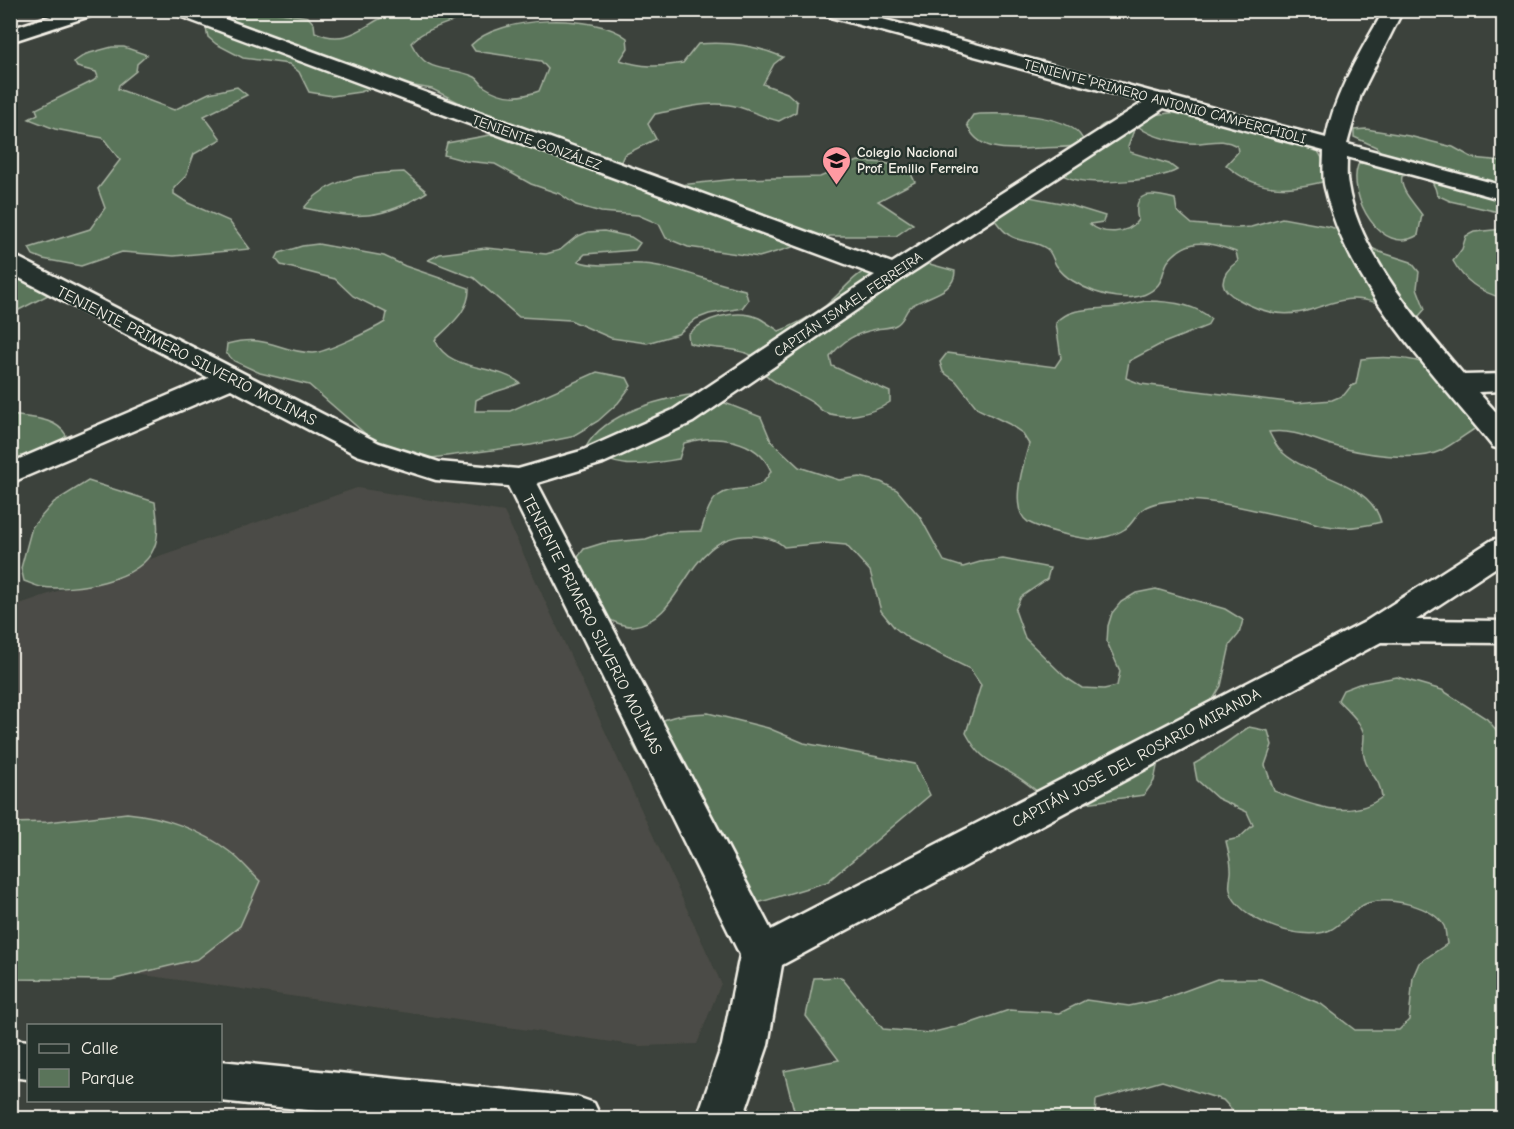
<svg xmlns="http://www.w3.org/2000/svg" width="1514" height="1129" font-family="'Comic Neue',sans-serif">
<rect width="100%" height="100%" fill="#3c423c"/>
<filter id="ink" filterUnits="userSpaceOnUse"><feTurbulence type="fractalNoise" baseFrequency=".0167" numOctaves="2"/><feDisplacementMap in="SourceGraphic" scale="12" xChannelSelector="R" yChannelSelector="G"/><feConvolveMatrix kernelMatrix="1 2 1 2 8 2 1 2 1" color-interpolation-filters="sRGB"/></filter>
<g filter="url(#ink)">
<polygon fill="#4c4c46" points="357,488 504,512 721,983 697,1044 640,1046 11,956 11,607"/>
<g fill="#5a745a" stroke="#a7b2a1" stroke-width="1.5">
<path d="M260,10l48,7 6,7 1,8c38,18 55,-17 87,-21 20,-3 42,0 62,0l3,3c-18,11 -42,13 -56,29 17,34 36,21 64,34 4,2 6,7 10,10 18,12 35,11 54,4l9,-22 -7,-8 -66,-10 -4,-6c29,-30 123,-32 156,-7l1,10 -8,12c22,8 40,7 63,3l15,-19c31,-3 57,1 85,13l-9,7 -11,20 24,9 10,9 -1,10 -17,9c-14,-3 -27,-10 -40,-14 -28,-8 -57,2 -84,7l-7,10 8,15 -32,16 -5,11 31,17 30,2 56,-6 84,-2 38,-16 27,2 24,7 6,12 -37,19 35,23 -17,12h-66l-71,21 -71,-10 -22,-9 -7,-14 -21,-9 -37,-3 -25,-7 -16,-11 -29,-10 -36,-20 -29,-3 -22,-6 3,-12 59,-11 1,-12 -43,-15 -32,-16 -23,-4h-28l-21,7 -28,4 -23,-4 -10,-20 -10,-8 -46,-6 -27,-14 -8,-7 -4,-18 -15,-8z"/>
<polygon points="112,47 124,47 147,55 137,64 136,71 119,85 118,89 174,110 209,93 237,87 247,95 204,116 221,139 194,154 186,176 174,188 174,194 188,203 229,221 250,249 174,256 122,252 81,266 43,259 33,255 29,248 90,229 105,208 98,189 120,160 103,138 55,129 29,119 38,114 36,109 93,81 98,77 96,72 77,67 74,62 86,54"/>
<path d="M1178,112l15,1 122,33 19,33c-41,11 -74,16 -108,-14l12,-13 -1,-6c-14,-8 -23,-4 -37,-3 -17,1 -48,-5 -61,-16l6,-11z"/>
<path d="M979,114c25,-1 98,-1 105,29l-2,2c-14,3 -27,2 -42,3 -26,1 -62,7 -73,-24l6,-9z"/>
<path d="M1118,121l16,9 -6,16 2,6 39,12 8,6c-21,11 -81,15 -104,9 -7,-1 -14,-6 -21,-10l13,-15h30l7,-4 -10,-12c7,-13 11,-15 26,-17z"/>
<path d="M1366,129l43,7 44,11 20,11 30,3v52l-53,-12 -13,-6c-4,-20 -15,-24 -35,-19 -3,14 13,28 20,39l-4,20c-37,23 -71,-40 -60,-70l24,-12 -6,-6 -22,-10v-7z"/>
<path d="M404,172l23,20c-46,29 -71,27 -123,16 23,-30 64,-35 100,-36z"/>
<path d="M1019,195l47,9 39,12 -2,6 -13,2c12,11 38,11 48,-4 -7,-31 14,-27 37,-21l2,12 15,13 45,4 14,-1 31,-9 49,9 15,6 9,7 25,12 31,10 8,10 -2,16 8,21 -6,7c-22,-4 -43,-17 -66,-17 -14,0 -27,6 -40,10 -26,9 -52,4 -75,-10 -6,-3 -14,-9 -15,-16 0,-10 8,-17 15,-22l-2,-9c-25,-10 -47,-16 -67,8 -6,7 -5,18 -11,25 -20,23 -63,10 -85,-4 -7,-4 -13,-10 -17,-16 -3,-5 -4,-12 -9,-16 -11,-9 -27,-6 -38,-14 -8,-5 -13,-14 -19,-21z"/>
<path d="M1503,229h1l-1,69c-21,-5 -39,-17 -50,-37l9,-12 4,-13 8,-4z"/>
<path d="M604,231l27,6 9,6 -5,7 -50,4 -7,7c20,8 43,1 64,3 36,2 68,19 103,26l3,10 -6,8 -33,6 -13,5 -18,15 -31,9 -36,-5 -41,-18 -51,-3 -45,-39 -46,-18 12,-6 46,-6 60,6 14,-4 16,-13 12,-5z"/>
<path d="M318,244l66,12 21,10 64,22c1,23 -19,37 -34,52 14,33 59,23 85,43 -15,7 -30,9 -44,17l-1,11h35l87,-39 30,6 4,8 -13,17 -20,18 -27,16 -40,8 -107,14 -40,-9 -75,-65 -49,-12 -26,-12 -8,-8 1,-9c42,-11 50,8 86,9 12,0 61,-24 72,-31l2,-9 -34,-17 -18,-17 -54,-14 -5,-6 3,-6 23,-7z"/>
<path d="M909,261l17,2 29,8c0,23 -30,24 -45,36 -6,6 -6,14 -14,18 -5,3 -13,3 -19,4 -21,4 -34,11 -47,28l2,9 58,26v10c-17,12 -46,18 -66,10 -4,-2 -7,-7 -11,-9 -21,-14 -50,-20 -60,-47 -20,-10 -42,-6 -64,-13l-1,-9c17,-16 48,-26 71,-16 7,4 14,9 20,13 17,-6 32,-15 46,-25 18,-14 29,-33 51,-41 11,-3 22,-3 33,-4z"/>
<polygon points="10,269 48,287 48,295 11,314"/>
<path d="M1145,301c21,0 51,3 66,18l-4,7 -46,18 -32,17 -3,17 15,6 155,19 36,-3 12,-5 7,-9 5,-2 5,-25c21,-3 51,-2 70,7 10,5 39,48 48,60 -13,8 -25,18 -39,25 -25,12 -82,2 -109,-6 -22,-7 -38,-16 -62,-13 3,6 6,12 10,17 26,29 90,29 102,73 -19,5 -39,8 -59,3 -7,-1 -14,-5 -22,-6 -40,-6 -81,-20 -122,-19 -10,1 -26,2 -35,9 -7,5 -10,15 -18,20 -9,6 -24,10 -35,10 -14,-1 -50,-10 -62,-17 -20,-13 -4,-59 1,-78l-7,-11 -13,-9 -31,-15 -22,-28 -13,-9 -3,-10 7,-9 108,14 6,-9 -5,-35c14,-17 41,-13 60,-16 10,-1 20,-4 29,-6z"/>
<path d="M702,394l59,23 10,24 28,26 40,13 21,-3 21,5 16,8 23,27 24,44 19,6 17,-5 23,-3 47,9 -3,11 -26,18 -6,13 10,28 40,39 17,11 22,1 13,-3 3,-15 -13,-29 1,-16 4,-13 9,-11 15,-9 20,-4 69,20 18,11 -4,14 -9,11 -9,41 -7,12 -53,49 -7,34 -10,14 -88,12c-12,-9 -24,-21 -37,-29 -26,-17 -37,-15 -53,-45l15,-48 -11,-16 -61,-30 -15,-12 -13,-16 -11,-40 -24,-26 -22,-2 -40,4c-6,-7 -20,-10 -29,-11 -71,-6 -68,84 -122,90 -12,1 -28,-9 -38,-14l-20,-51 9,-12 19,-6 43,-4 20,-7 35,-1c4,-11 7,-28 17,-35 19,-14 40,2 53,-25 -14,-33 -56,-37 -87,-28l-5,16c-36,6 -62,13 -93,-12 18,-34 80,-51 116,-53z"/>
<path d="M11,415c19,3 45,2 55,20 -11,23 -35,38 -55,52z"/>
<path d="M88,481l67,21c2,15 5,32 -1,46 -14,34 -81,43 -113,39 -5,-1 -11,-4 -17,-6l-3,-13 11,-41 22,-25z"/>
<path d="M1397,677l45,13 45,29 16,19v380h-263l-17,-18 -61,-19 -66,19 -1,18h-299l-12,-47 55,-11 -33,-44 8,-38 27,-1 42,52 47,4 41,-10 38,-13 51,3 26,-13 43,6 34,-7 54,-20h44l60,25 34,26h44l10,-10 4,-43 6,-14 28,-19c-1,-5 -1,-14 -3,-18 -12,-21 -55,-29 -76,-23 -14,4 -25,21 -38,27 -27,12 -84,-7 -98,-34 -4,-9 -2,-14 -1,-23 1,-10 -3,-22 -5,-32l13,-3 14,-13 -6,-13 -30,-14 -20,-18 -3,-16c20,-11 36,-25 55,-37l19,4 4,14 -7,20 9,26c33,13 77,31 108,6 -2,-18 -10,-20 -16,-34 -5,-13 -2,-17 -2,-28 -2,-13 -18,-26 -26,-35l5,-10 16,-6z"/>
<path d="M708,713l60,15 36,15 111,21 15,31 -103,87 -93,28 -48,-99 -43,-47 -10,-19c20,-27 42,-31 75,-32z"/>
<path d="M127,813c35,3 75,17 103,39 11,8 20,20 30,29l-20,45 -42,33 -87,21 -100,-1v-156l37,-1z"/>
</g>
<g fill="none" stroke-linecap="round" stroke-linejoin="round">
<defs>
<g id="minor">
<polygon points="69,10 98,10 96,14 10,42 10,29"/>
<path d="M172,10h28l692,253 252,-161 -325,-88 -2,-4h32l311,84 10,1 2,2 154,41c9,-46 35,-87 58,-128h19l-42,84 -14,50 157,42v14l-157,-43c0,9 -1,19 1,28 10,67 73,140 116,190l40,-1v17l-26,1 26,29v29l-11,-3c-61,-76 -146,-161 -168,-259 -3,-12 -1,-25 -1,-37l-160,-43 -261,170 -210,144 -90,41 -66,20 234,447 592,-307 129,-83 12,-3v25l-88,58 88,1v22l-123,-1 -599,323 -14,80 -25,73h-46l25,-73 18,-90 -232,-469 -72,-6 -79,-25 -126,-66 -221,94v-20l199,-85 -199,-105v-17l9,2 360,185 60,19 79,7 63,-18 92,-41 202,-135 -701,-261z"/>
<polygon points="10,1039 28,1041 28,1079 10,1077"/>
<polygon points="220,1061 577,1097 594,1103 601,1118 386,1118 220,1101"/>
</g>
</defs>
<use href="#minor" stroke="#f4f1e8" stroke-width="5"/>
<use href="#minor" fill="#26332d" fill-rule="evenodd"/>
</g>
</g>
<defs>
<symbol id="school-pin" viewBox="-11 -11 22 30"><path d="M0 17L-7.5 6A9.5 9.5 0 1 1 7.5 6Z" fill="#ff9aa2" stroke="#26332d"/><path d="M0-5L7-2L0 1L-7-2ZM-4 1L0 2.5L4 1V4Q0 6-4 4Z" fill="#111"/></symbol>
</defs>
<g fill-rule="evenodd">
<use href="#school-pin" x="820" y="144" width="33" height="45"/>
</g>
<g text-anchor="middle" stroke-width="4.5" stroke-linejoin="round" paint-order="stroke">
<g font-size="14" fill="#f4f1e8" stroke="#26332d">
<text transform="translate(1165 101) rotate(15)" y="5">TENIENTE PRIMERO ANTONIO CAMPERCHIOLI</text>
<text transform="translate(537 142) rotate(20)" y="5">TENIENTE GONZÁLEZ</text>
<text transform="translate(848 304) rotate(-34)" y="5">CAPITÁN ISMAEL FERREIRA</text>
</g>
<g font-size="14" font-weight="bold" fill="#f4f1e8" stroke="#26332d" text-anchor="start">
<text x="857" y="157">Colegio Nacional<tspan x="857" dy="16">Prof. Emilio Ferreira</tspan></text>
</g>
<g font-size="16" fill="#f4f1e8" stroke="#26332d">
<text transform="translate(187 355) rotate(27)" y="6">TENIENTE PRIMERO SILVERIO MOLINAS</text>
<text transform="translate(593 624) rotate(63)" y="6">TENIENTE PRIMERO SILVERIO MOLINAS</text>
<text transform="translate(1136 757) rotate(-28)" y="6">CAPITÁN JOSE DEL ROSARIO MIRANDA</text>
</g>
</g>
<rect width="1514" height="1129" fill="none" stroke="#26332d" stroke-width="36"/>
<rect x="18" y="18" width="1478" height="1093" fill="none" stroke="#f4f1e8" stroke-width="2" filter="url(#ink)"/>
<rect x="27" y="1024" width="195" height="78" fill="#26332d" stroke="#787f78" stroke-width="1.5"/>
<rect x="39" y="1044" width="30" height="9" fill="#26332d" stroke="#787f78" stroke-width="1.5"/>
<text x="81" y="1054" font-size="18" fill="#f4f1e8">Calle</text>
<rect x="39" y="1069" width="30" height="18" fill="#5a745a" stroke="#787f78" stroke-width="1.5"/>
<text x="81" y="1084" font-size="18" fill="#f4f1e8">Parque</text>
</svg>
